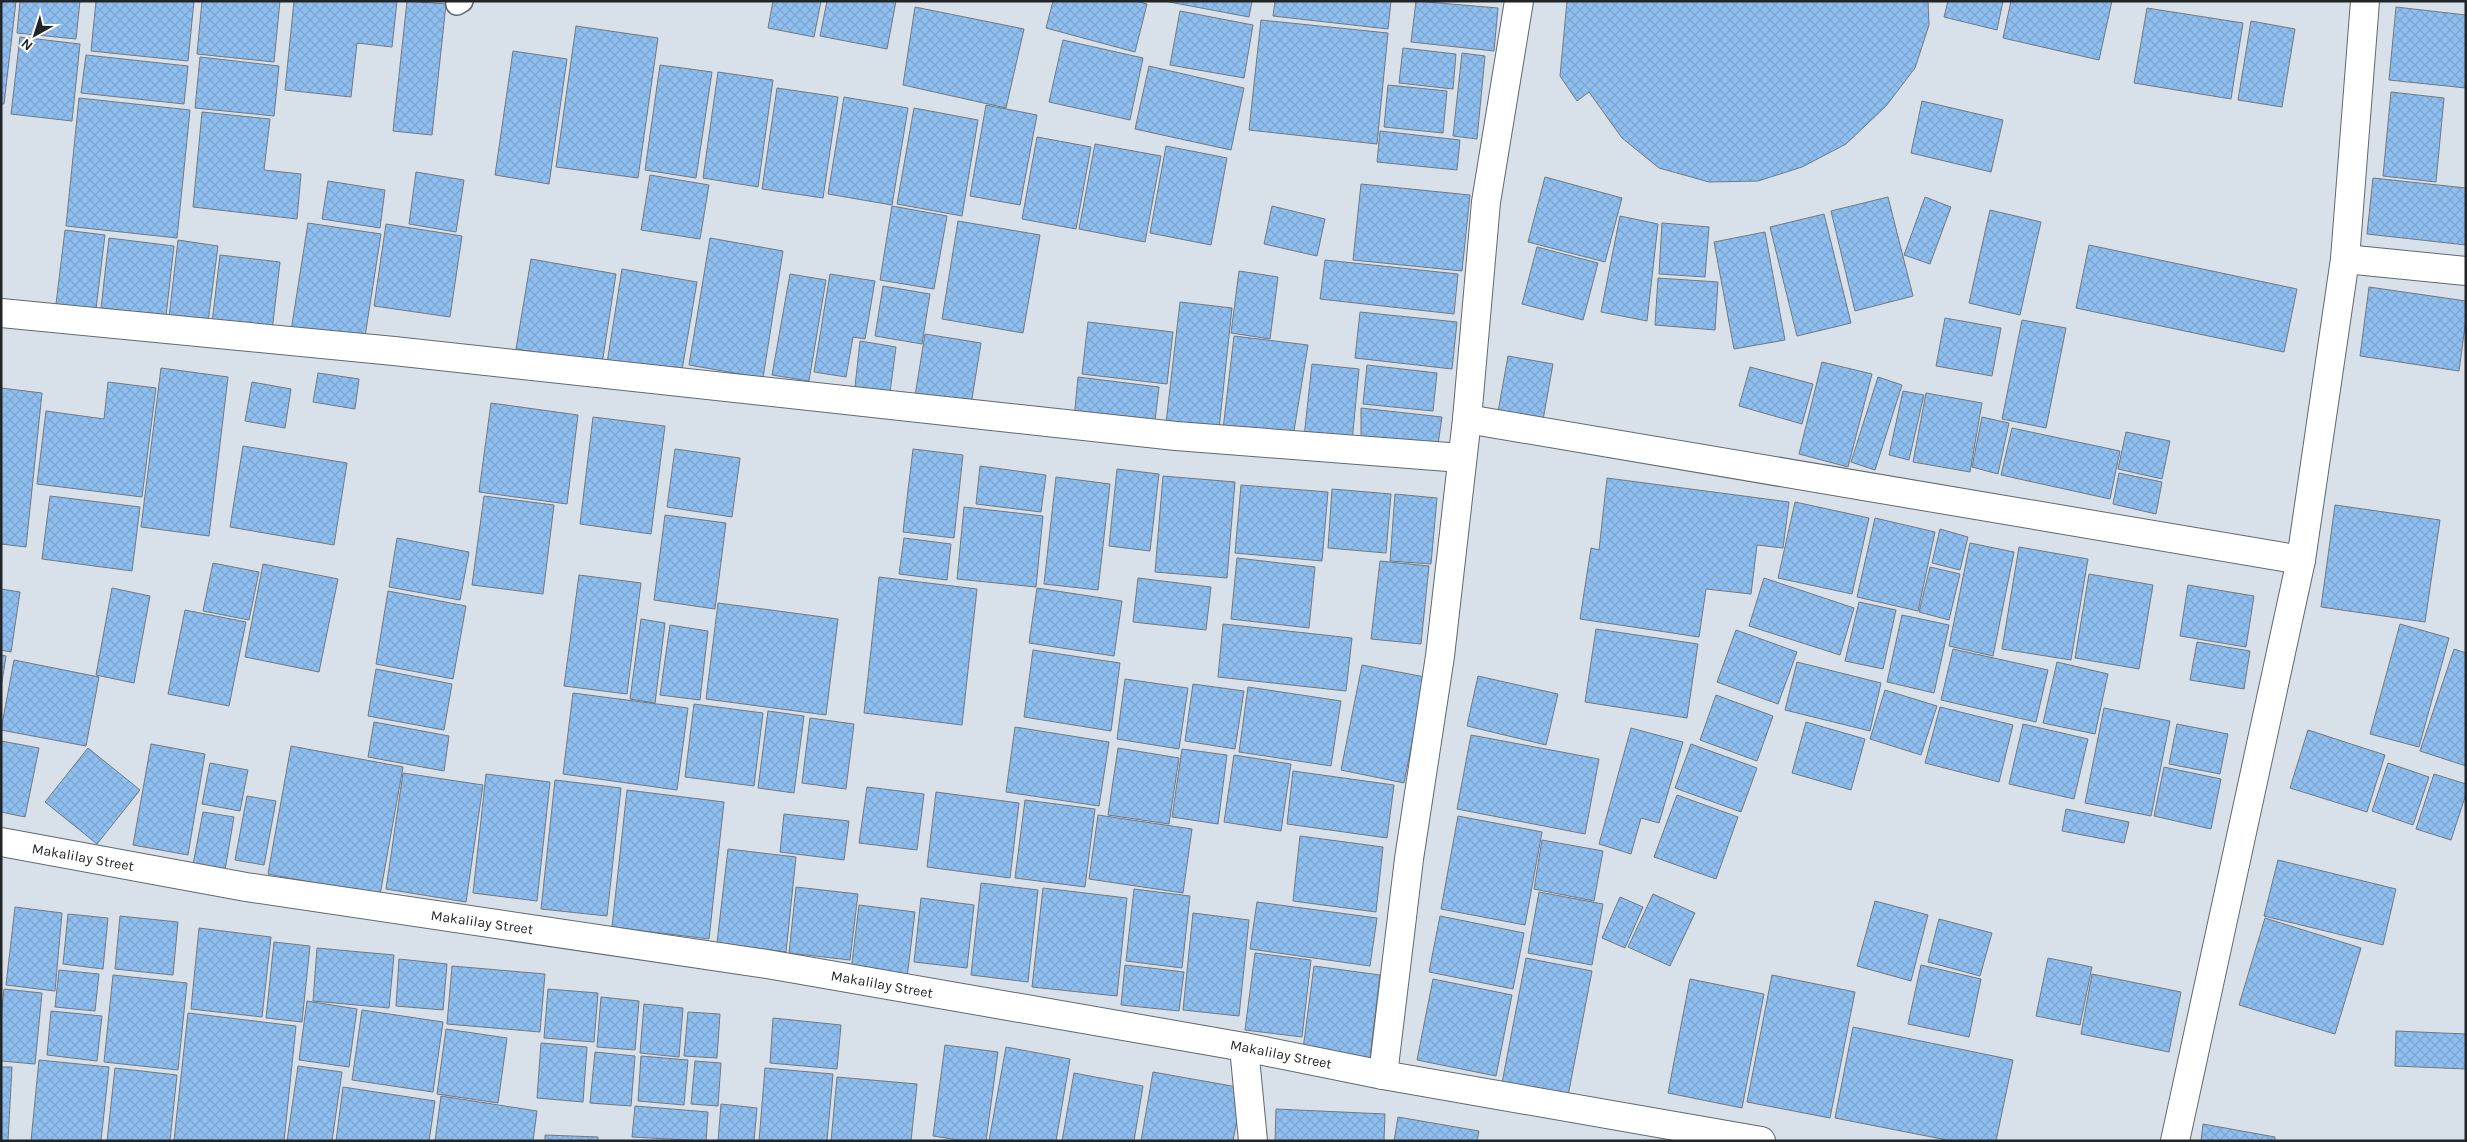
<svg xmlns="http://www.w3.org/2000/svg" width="2467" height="1142" font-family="Karla,sans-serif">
<defs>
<pattern id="building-cross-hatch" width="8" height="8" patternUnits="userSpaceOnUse" patternTransform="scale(1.25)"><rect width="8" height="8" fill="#8fbff0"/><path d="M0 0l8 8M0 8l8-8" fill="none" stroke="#7ba4ce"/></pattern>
</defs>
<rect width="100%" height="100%" fill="#d8e1e9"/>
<g fill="url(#building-cross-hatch)" stroke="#717981">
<polygon points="1,1 16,1 4,104 1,104"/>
<polygon points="20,1 80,1 76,39 17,33"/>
<polygon points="96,1 194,1 188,61 91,51"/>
<polygon points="202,1 280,1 274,62 197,54"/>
<polygon points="294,1 397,1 392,47 357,43 351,97 285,90"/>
<polygon points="407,1 446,4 432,135 393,131"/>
<polygon points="773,1 821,1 814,37 768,28"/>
<polygon points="827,1 896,1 887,49 820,36"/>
<polygon points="1053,1 1136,1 1147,4 1135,52 1046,28"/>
<polygon points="1164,1 1252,1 1249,17"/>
<polygon points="1275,1 1391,1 1388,29 1273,16"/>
<polygon points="1416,1 1498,8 1494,51 1411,42"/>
<polygon points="1567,1 1928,1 1929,25 1915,68 1886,106 1846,144 1802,167 1758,181 1709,182 1659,168 1622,138 1589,92 1577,101 1560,76"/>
<polygon points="1948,1 2003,1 1997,30 1944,17"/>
<polygon points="2011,1 2112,1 2099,60 2003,38"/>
<polygon points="915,7 1024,29 1006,108 903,85"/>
<polygon points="2396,7 2466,15 2466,88 2389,80"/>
<polygon points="2147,8 2243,23 2231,99 2134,83"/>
<polygon points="1180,11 1253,25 1244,78 1170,65"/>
<polygon points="1261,20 1388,33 1377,144 1249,130"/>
<polygon points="2251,21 2295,29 2282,107 2238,100"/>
<polygon points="576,26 658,38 638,178 556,167"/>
<polygon points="20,37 80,44 72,121 11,114"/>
<polygon points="1063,40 1143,58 1130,120 1049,102"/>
<polygon points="1403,48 1456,54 1453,89 1399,83"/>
<polygon points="513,51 567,59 549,184 495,175"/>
<polygon points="1462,53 1485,56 1477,139 1453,136"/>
<polygon points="86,55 188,66 184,104 81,93"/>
<polygon points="200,57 279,66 274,116 195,108"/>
<polygon points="660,65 712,72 696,178 645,170"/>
<polygon points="1149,66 1244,88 1231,150 1135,129"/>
<polygon points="718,72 773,80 758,187 703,178"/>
<polygon points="1388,85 1447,91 1443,133 1384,127"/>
<polygon points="777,88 838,97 823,198 762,189"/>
<polygon points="2391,92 2444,98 2436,182 2383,176"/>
<polygon points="844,97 908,108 892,205 828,194"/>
<polygon points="79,98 190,110 177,238 66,226"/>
<polygon points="1922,101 2003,120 1991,172 1911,153"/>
<polygon points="986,105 1037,115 1020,205 970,196"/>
<polygon points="914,108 978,120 962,216 897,204"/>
<polygon points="202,112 270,119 264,170 301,174 297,219 193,207"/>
<polygon points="1380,131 1460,140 1457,170 1377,162"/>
<polygon points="1037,137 1091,147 1076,229 1022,219"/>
<polygon points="1095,144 1161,156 1145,242 1079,229"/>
<polygon points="1166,146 1227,158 1211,245 1150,233"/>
<polygon points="416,172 464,180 456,232 409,224"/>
<polygon points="650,175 709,185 700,239 641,230"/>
<polygon points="1545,177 1622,198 1605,262 1528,242"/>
<polygon points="2373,178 2466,188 2466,245 2367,234"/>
<polygon points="328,181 385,190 380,228 322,219"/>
<polygon points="1361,184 1470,195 1462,271 1353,260"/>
<polygon points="1888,197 1913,296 1855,311 1831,211"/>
<polygon points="1925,197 1951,207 1930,264 1904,255"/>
<polygon points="892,206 947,216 934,289 880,280"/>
<polygon points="1272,206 1325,219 1317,256 1264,244"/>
<polygon points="1990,210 2041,222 2020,315 1969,303"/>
<polygon points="1824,214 1851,323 1797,336 1770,227"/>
<polygon points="1620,216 1658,224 1647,321 1601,312"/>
<polygon points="958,221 1040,235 1023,333 942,319"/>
<polygon points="308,223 381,234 364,343 291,331"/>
<polygon points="1662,223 1709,227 1705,277 1659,274"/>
<polygon points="386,224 462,236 450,317 374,306"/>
<polygon points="65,230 105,235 96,309 56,304"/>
<polygon points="1765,232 1785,340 1734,349 1714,242"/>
<polygon points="109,238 174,246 166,316 101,308"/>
<polygon points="710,238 783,251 763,378 689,365"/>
<polygon points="178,240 218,246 208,322 169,317"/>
<polygon points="2089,245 2297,289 2284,352 2076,308"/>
<polygon points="1537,247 1598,263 1583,320 1522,304"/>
<polygon points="220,255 280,262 272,331 212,323"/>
<polygon points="531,259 616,274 602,364 516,349"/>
<polygon points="1325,260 1458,274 1454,314 1320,299"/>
<polygon points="622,269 697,282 681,376 607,363"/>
<polygon points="1239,271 1278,277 1270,339 1231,333"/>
<polygon points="790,274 826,280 809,381 772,375"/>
<polygon points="830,274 875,281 865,339 853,337 846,377 814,372"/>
<polygon points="1658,278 1718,282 1715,330 1655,325"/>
<polygon points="883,286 930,294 922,344 875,336"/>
<polygon points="2369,287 2466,301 2466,319 2459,371 2360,356"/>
<polygon points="1180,302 1232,308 1219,429 1166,423"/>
<polygon points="1360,312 1457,322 1452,369 1355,358"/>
<polygon points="1945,318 2001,328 1992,376 1936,366"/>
<polygon points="2022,320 2066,328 2046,428 2002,419"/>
<polygon points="1088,322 1173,332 1167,384 1082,374"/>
<polygon points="925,334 981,343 970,411 914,402"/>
<polygon points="1234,336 1308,345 1293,437 1223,429"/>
<polygon points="860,341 896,347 889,400 854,396"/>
<polygon points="1508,356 1553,364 1543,420 1498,412"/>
<polygon points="1822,362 1872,374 1848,467 1799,454"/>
<polygon points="1312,364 1359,369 1352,442 1304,437"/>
<polygon points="1367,365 1437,373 1433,411 1363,404"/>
<polygon points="1750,367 1813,384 1802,424 1739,406"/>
<polygon points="161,368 228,377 209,536 141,527"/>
<polygon points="318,373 359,379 355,409 313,402"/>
<polygon points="1078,377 1159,387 1154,429 1074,419"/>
<polygon points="1878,377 1902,385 1875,470 1851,462"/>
<polygon points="108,382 156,388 142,497 37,484 46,411 104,419"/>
<polygon points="252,382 291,389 285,428 245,421"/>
<polygon points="1,388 42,393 26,547 1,544"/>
<polygon points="1903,391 1924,395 1909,460 1889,455"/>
<polygon points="1926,393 1982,403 1970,472 1913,462"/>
<polygon points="491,403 578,415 567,504 479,492"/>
<polygon points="1361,408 1442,417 1437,451 1361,442"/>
<polygon points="593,417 665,426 651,534 580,524"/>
<polygon points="1982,417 2009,423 1998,474 1972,467"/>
<polygon points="2012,428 2120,451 2110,499 2001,475"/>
<polygon points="2126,432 2170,441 2162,479 2118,469"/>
<polygon points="243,446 347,463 334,545 230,527"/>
<polygon points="675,449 740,458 732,517 667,507"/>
<polygon points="913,449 963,455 954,538 903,532"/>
<polygon points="980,466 1046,475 1041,512 976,504"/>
<polygon points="1117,469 1159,474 1150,551 1109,546"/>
<polygon points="2119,473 2162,482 2156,514 2113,504"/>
<polygon points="1163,476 1235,482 1227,578 1155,572"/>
<polygon points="1056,477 1110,484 1098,590 1044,584"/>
<polygon points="1607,478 1789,502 1783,548 1757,545 1751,594 1706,589 1699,637 1580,619 1591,548 1599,550"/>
<polygon points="1241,485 1328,492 1322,561 1235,553"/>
<polygon points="1332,489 1391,494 1386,553 1328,548"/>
<polygon points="1395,494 1437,498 1431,564 1390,561"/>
<polygon points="50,496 140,507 132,571 42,559"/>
<polygon points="484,496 554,505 543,594 472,585"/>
<polygon points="1795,502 1869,518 1852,594 1778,578"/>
<polygon points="2335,505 2440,520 2425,622 2321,607"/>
<polygon points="964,507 1043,516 1036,587 957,579"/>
<polygon points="665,515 726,523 715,609 654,600"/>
<polygon points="1875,518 1935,532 1918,611 1857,597"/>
<polygon points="1940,529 1968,537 1960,570 1932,563"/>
<polygon points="397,538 469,552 460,600 389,587"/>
<polygon points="904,538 951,544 947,580 899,574"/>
<polygon points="1970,543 2014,552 1993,656 1949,646"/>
<polygon points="2019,547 2088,559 2071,660 2002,649"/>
<polygon points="1237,558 1315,567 1309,628 1231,619"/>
<polygon points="1380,561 1429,566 1421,644 1371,639"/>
<polygon points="213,563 259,572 249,620 203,611"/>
<polygon points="263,564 338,579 319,672 245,657"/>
<polygon points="1930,567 1960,574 1949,620 1919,612"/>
<polygon points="2089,574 2153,585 2139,669 2075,658"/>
<polygon points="579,575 641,583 627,694 564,686"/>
<polygon points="879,577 977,589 962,725 864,713"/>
<polygon points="1138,578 1211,587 1206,630 1133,622"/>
<polygon points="1764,578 1854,608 1840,655 1749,626"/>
<polygon points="2188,585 2254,596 2246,647 2180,636"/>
<polygon points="112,588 150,596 134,683 96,675"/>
<polygon points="1037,588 1122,601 1114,656 1029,643"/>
<polygon points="1,589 20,592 11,652 1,650"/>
<polygon points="388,591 466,606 453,679 376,664"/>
<polygon points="1859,602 1896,610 1883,669 1845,661"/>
<polygon points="718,603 838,619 826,715 706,699"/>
<polygon points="185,610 246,622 229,706 168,694"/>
<polygon points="1902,615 1949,625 1934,693 1887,682"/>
<polygon points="641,619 665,623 655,703 630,699"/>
<polygon points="1223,624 1352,638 1346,691 1218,677"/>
<polygon points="2400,624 2449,638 2419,747 2370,734"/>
<polygon points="670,625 708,631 700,700 660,695"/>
<polygon points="1596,629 1698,644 1687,718 1585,702"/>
<polygon points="1736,630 1797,652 1778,704 1717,682"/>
<polygon points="2197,642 2250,651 2244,689 2190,680"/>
<polygon points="1953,649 2048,670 2036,722 1941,700"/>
<polygon points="2454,649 2466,653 2466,766 2420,751"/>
<polygon points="1033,650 1120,663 1111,731 1024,717"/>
<polygon points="1,655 6,656 1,688"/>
<polygon points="14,660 99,677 86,746 1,730"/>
<polygon points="1797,662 1881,683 1870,731 1785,710"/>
<polygon points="2057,662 2108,674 2095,734 2043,723"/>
<polygon points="1362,665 1425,677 1404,783 1341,770"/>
<polygon points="376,669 452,684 444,730 368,716"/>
<polygon points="1478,676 1558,694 1546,745 1467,726"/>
<polygon points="1125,679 1188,688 1179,749 1117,739"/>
<polygon points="1193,684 1244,691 1235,749 1185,741"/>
<polygon points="1248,687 1341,701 1331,766 1239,752"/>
<polygon points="1885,690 1937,706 1921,755 1870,739"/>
<polygon points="573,693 688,708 677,790 563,774"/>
<polygon points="1716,695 1773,716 1757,761 1700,740"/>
<polygon points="694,704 763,713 754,786 685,777"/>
<polygon points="1940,707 2013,725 1999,782 1925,763"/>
<polygon points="2104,708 2170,721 2151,816 2085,803"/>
<polygon points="768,711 804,716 794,793 758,788"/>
<polygon points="810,718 854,724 846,789 802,783"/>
<polygon points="374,722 449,736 444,771 368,757"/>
<polygon points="1806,722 1865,739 1851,790 1792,773"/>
<polygon points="2023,724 2088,739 2074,799 2009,784"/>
<polygon points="2177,724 2228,734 2220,774 2169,764"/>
<polygon points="1015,727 1109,742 1099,806 1006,792"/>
<polygon points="1631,728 1683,742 1659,823 1641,818 1631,854 1599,844"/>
<polygon points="2308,730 2385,755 2367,812 2290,788"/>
<polygon points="1471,735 1599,759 1585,834 1457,809"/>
<polygon points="1,741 39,748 25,817 1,812"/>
<polygon points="151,744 205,754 188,855 133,845"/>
<polygon points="1691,744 1757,768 1741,812 1675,788"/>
<polygon points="291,746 403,767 380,895 268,874"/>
<polygon points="88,748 140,790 97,844 45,802"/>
<polygon points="1118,748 1179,758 1169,824 1108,815"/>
<polygon points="1182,749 1227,755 1218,824 1172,817"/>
<polygon points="1234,755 1291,764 1281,831 1224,822"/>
<polygon points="210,763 248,770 240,811 202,804"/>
<polygon points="2388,763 2429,777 2413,825 2372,811"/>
<polygon points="2164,767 2221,779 2211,829 2154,816"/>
<polygon points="1293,771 1394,785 1387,838 1287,824"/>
<polygon points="403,773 483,785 466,902 386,889"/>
<polygon points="486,774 550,782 537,901 473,893"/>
<polygon points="2434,774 2466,784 2466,794 2451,840 2416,829"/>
<polygon points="555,780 621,788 607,916 541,909"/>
<polygon points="867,787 924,794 917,850 859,843"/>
<polygon points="627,790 724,802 709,939 612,927"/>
<polygon points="936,792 1019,803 1010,878 927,867"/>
<polygon points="1677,795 1738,817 1716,879 1654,857"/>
<polygon points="247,796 276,801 264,865 235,860"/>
<polygon points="1025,800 1095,809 1085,887 1015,878"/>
<polygon points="2066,809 2129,822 2124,843 2062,831"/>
<polygon points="203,812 234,817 224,876 192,870"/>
<polygon points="784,814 849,821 844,860 780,852"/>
<polygon points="1098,815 1192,829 1183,893 1089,879"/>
<polygon points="1458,816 1542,832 1525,925 1441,909"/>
<polygon points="1300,836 1383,847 1376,912 1293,901"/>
<polygon points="1542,840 1603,851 1594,901 1534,889"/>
<polygon points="728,849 796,857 786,952 717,943"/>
<polygon points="2278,860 2396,889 2383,945 2264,916"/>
<polygon points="981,883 1038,890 1028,982 971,975"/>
<polygon points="796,887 858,894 850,960 789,953"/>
<polygon points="1043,888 1127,898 1117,996 1032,987"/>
<polygon points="1134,889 1190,896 1182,968 1126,961"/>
<polygon points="1539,892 1603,904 1592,965 1528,953"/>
<polygon points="1653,894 1695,913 1670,966 1628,947"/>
<polygon points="1620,897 1643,907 1625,948 1602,938"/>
<polygon points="921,898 974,905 967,968 914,962"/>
<polygon points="1875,901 1928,915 1911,981 1857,966"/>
<polygon points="1257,902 1377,918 1370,966 1250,949"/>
<polygon points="859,905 915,912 907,978 851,971"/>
<polygon points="15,907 62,913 55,991 6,985"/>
<polygon points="1193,913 1249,920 1239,1016 1183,1010"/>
<polygon points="68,914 108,918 103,969 63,964"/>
<polygon points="120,916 178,922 173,975 115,969"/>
<polygon points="1440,916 1524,933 1513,989 1429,972"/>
<polygon points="2265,918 2361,948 2335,1034 2239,1005"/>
<polygon points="1939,919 1992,933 1980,976 1928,962"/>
<polygon points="199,928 271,937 262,1017 191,1009"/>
<polygon points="274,942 310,946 302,1022 266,1018"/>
<polygon points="317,948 394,955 389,1008 313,1001"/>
<polygon points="1255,953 1311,960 1302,1037 1245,1030"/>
<polygon points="1526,958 1592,971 1568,1096 1502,1083"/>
<polygon points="2048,958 2092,967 2080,1025 2036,1016"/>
<polygon points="399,959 447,964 443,1010 396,1006"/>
<polygon points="1125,965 1184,972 1179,1011 1121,1005"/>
<polygon points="1921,965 1981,979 1969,1037 1908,1024"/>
<polygon points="452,966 545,974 540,1032 447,1024"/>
<polygon points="1314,966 1380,975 1370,1058 1303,1049"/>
<polygon points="59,970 99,974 95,1011 55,1007"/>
<polygon points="2092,974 2181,992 2169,1052 2081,1034"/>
<polygon points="113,975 187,983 178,1070 104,1062"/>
<polygon points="1772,975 1855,992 1830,1118 1747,1102"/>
<polygon points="1433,979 1512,995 1496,1076 1417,1060"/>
<polygon points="1690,979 1764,994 1742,1108 1668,1093"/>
<polygon points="4,989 42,993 35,1064 1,1061 1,1017"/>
<polygon points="548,989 598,993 594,1042 544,1038"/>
<polygon points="601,997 639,1001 635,1050 597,1047"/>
<polygon points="307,1001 357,1009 349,1067 299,1060"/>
<polygon points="644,1004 683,1008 679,1057 640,1053"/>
<polygon points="362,1010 443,1022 433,1092 352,1080"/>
<polygon points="51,1011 102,1016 97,1061 47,1055"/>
<polygon points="688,1012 720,1014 717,1058 684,1056"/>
<polygon points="188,1013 296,1026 284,1141 174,1140"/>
<polygon points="773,1018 841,1025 837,1069 770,1063"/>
<polygon points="1853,1027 2013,1060 1996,1141 1952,1141 1835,1118"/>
<polygon points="446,1029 507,1038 498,1103 437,1094"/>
<polygon points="2396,1031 2466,1034 2466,1069 2395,1066"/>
<polygon points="541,1043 587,1047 583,1102 537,1098"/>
<polygon points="945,1045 998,1052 986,1141 965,1141 933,1136"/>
<polygon points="1006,1047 1070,1059 1056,1141 989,1141"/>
<polygon points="595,1052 635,1056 631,1106 590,1103"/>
<polygon points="641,1056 688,1060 684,1105 638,1101"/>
<polygon points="39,1060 109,1067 101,1141 31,1141"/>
<polygon points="695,1061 721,1063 718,1106 691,1104"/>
<polygon points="298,1066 342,1072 332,1141 287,1141"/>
<polygon points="1,1067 12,1067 8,1141 1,1141"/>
<polygon points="115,1068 177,1075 170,1141 107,1141"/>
<polygon points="765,1068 833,1074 827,1141 759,1141"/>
<polygon points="1153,1072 1243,1088 1233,1141 1141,1141"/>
<polygon points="1074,1073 1143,1086 1134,1141 1062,1141"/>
<polygon points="837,1077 917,1084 911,1141 831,1141"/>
<polygon points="343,1087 435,1101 429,1141 336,1141"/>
<polygon points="441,1096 537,1111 533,1141 435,1141"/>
<polygon points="721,1104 757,1108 754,1141 718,1141"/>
<polygon points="635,1106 708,1112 706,1141 632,1137"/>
<polygon points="1276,1109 1385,1114 1384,1141 1275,1141"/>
<polygon points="1398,1117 1479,1131 1477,1141 1394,1141"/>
<polygon points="2203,1124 2275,1137 2275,1141 2201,1141"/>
<polygon points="545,1135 598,1137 598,1141 545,1141"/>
</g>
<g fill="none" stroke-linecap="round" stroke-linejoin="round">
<defs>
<polyline id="lane" points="457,4 462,1"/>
<g id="street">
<polyline points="2345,259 2466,271"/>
<polyline points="1,313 394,351 1176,436 1461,458"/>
<polyline points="1467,419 2301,560"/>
<polyline points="1244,1047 1253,1141"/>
<polyline points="1383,1075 1409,859 1440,656 1467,419 1486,202 1519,1"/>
<polyline points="2175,1141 2301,560 2345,259 2365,1"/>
</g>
<polyline id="secondary" points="1,842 246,887 767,964 1244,1047 1383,1075 1761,1141"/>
</defs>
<use href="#lane" stroke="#616870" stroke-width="24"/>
<use href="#street" stroke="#616870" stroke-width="30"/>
<use href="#secondary" stroke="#616870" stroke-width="30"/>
<use href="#lane" stroke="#fff" stroke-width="21"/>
<use href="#street" stroke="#fff" stroke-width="28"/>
<use href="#secondary" stroke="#fff" stroke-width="28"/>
</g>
<g text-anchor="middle" stroke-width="4" stroke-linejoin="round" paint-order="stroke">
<g font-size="14" fill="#222528" stroke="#fff">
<text transform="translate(83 857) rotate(10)" y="5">Makalilay Street</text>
<text transform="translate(482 922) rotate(8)" y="5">Makalilay Street</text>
<text transform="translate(882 984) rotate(10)" y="5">Makalilay Street</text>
<text transform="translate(1281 1054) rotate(11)" y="5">Makalilay Street</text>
</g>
</g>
<rect width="2467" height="1142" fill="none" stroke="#222528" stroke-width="5"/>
<g transform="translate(35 35) rotate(219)" stroke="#ffffff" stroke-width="4" paint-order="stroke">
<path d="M0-4L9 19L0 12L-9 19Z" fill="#222528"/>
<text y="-8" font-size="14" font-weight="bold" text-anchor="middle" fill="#222528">N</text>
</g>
</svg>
